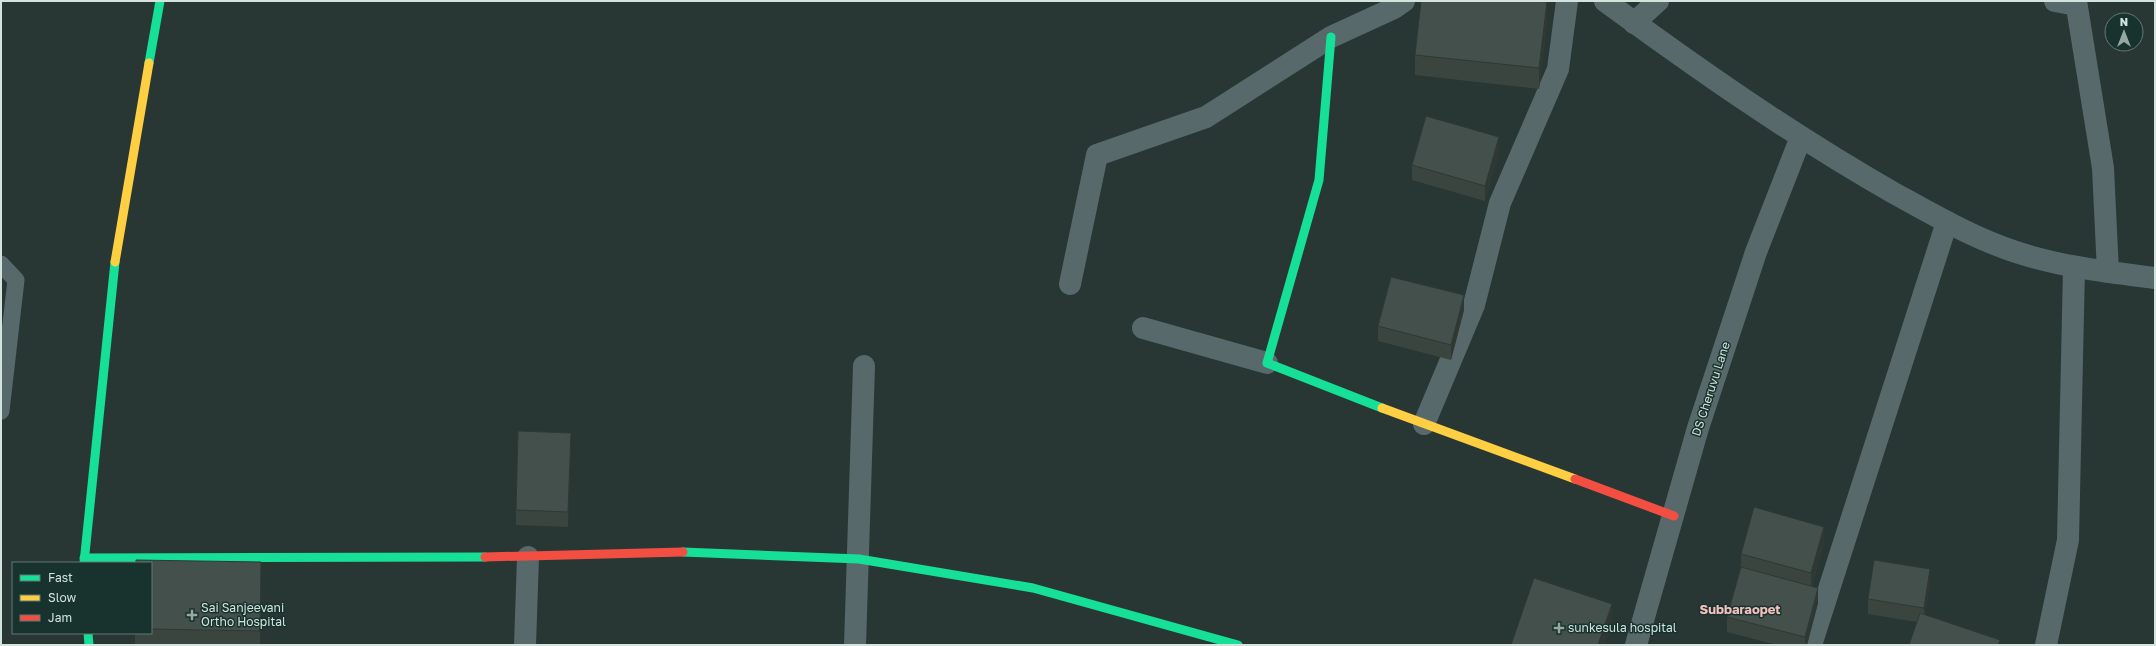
<svg xmlns="http://www.w3.org/2000/svg" width="2156" height="646" font-family="'Golos Text',sans-serif">
<rect width="100%" height="100%" fill="#283734"/>
<g fill="none" stroke-linecap="round" stroke-linejoin="round">
<polyline stroke="#58696b" stroke-width="17" points="1,264 16,280 1,411"/>
<g stroke="#58696b" stroke-width="22">
<path d="M1605,1c93,68 187,134 287,191 40,22 81,46 124,60 46,15 92,20 139,26"/>
<polyline points="2055,1 2076,5"/>
<polyline points="2076,1 2103,168 2108,272"/>
<polyline points="1634,23 1658,1"/>
<polyline points="1070,284 1097,155 1206,117 1331,37 1394,8 1404,1"/>
<polyline points="1143,328 1267,363"/>
<polyline points="1424,424 1474,305 1500,203 1558,69 1567,1"/>
<polyline points="525,645 528,557"/>
<polyline points="855,645 864,366"/>
<polyline points="1636,645 1698,428 1756,252 1801,137"/>
<polyline points="1811,645 1947,222"/>
<polyline points="2046,645 2068,540 2074,268"/>
</g>
<g stroke="#16e098" stroke-width="9">
<polyline points="1331,37 1319,180 1267,363 1382,408"/>
<polyline points="149,63 160,1"/>
<polyline points="683,552 859,559 1033,588 1238,645"/>
<polyline points="84,558 485,557"/>
<polyline points="84,563 115,262"/>
<polyline points="88,633 89,645"/>
</g>
<g stroke="#ffcf43" stroke-width="9">
<polyline points="115,262 149,63"/>
<polyline points="1382,408 1575,479"/>
</g>
<g stroke="#f24e42" stroke-width="9">
<polyline points="1575,479 1674,516"/>
<polyline points="485,557 683,552"/>
</g>
</g>
<g fill="#3a4540">
<polygon points="1547,23 1539,89 1415,75 1415,55"/>
<polygon points="1499,152 1485,201 1412,180 1412,165"/>
<polygon points="1464,310 1451,360 1378,341 1378,326"/>
<polygon points="571,448 568,527 516,525 516,510"/>
<polygon points="1824,542 1812,586 1818,603 1807,645 1777,645 1727,632 1727,617 1741,567 1741,554"/>
<polygon points="151,563 261,583 260,645 135,645 135,633 151,633"/>
<polygon points="1930,584 1925,615 2000,645 1917,622 1868,614 1868,599"/>
</g>
<g fill="#303834">
<polygon points="1547,2 1547,23 1539,89 1539,68"/>
<polygon points="1499,137 1499,152 1485,201 1485,186"/>
<polygon points="1464,295 1464,310 1451,360 1451,345"/>
<polygon points="571,433 571,448 568,527 568,512"/>
<polygon points="1824,527 1824,542 1811,588 1811,573"/>
<polygon points="1930,569 1930,584 1924,623 1924,608"/>
<polygon points="1818,588 1818,603 1807,645 1805,645 1805,637"/>
<polygon points="1612,604 1612,625 1605,645 1598,645"/>
</g>
<g fill="#44504b" stroke="#303834">
<polygon points="1421,1 1535,1 1547,2 1539,68 1415,55"/>
<polygon points="1426,116 1499,137 1485,186 1412,165"/>
<polygon points="1391,277 1464,295 1451,345 1378,326"/>
<polygon points="518,431 571,433 568,512 516,510"/>
<polygon points="1754,507 1824,527 1811,573 1741,554"/>
<polygon points="136,560 261,562 260,631 151,629 151,563 136,563"/>
<polygon points="1874,560 1930,569 1924,608 1868,599"/>
<polygon points="1741,567 1818,588 1805,637 1727,617"/>
<polygon points="1534,578 1612,604 1598,645 1511,645"/>
<polygon points="1920,613 2000,640 1998,645 1909,645"/>
</g>
<g fill="#97a7a2" stroke="#18332d" stroke-width="1.5">
<path d="M190 609h4v4h4v4h-4v4h-4v-4h-4v-4h4z"/>
<path d="M1557 622h4v4h4v4h-4v4h-4v-4h-4v-4h4z"/>
</g>
<g text-anchor="middle" stroke-width="3" stroke-linejoin="round" paint-order="stroke">
<g font-size="12" fill="#d3e3de" stroke="#18332d">
<text transform="translate(1711 389) rotate(-72)" y="4">DS Cheruvu Lane</text>
</g>
<g font-size="12" fill="#d3e3de" stroke="#18332d" text-anchor="start">
<text x="201" y="612">Sai Sanjeevani<tspan x="201" dy="14">Ortho Hospital</tspan></text>
<text x="1568" y="632">sunkesula hospital</text>
</g>
<g font-size="13" font-weight="bold" fill="#f5c1c0" stroke="#18332d">
<text x="1740" y="614">Subbaraopet</text>
</g>
</g>
<rect width="2156" height="646" fill="none" stroke="#d3e3de" stroke-width="4"/>
<rect x="12" y="562" width="140" height="72" fill="#18332d" stroke="#637974"/>
<rect x="20" y="575" width="20" height="6" fill="#16e098" stroke="#637974"/>
<text x="48" y="582" font-size="12" fill="#d3e3de">Fast</text>
<rect x="20" y="595" width="20" height="6" fill="#ffcf43" stroke="#637974"/>
<text x="48" y="602" font-size="12" fill="#d3e3de">Slow</text>
<rect x="20" y="615" width="20" height="6" fill="#f24e42" stroke="#637974"/>
<text x="48" y="622" font-size="12" fill="#d3e3de">Jam</text>
<g transform="translate(2124 32)"><circle r="19" fill="#18332d" stroke="#637974"/>
<path d="M0-3L7 15L0 10L-7 15Z" fill="#97a7a2"/>
<text y="-6" font-size="11" font-weight="bold" text-anchor="middle" fill="#d3e3de">N</text>
</g>
</svg>
